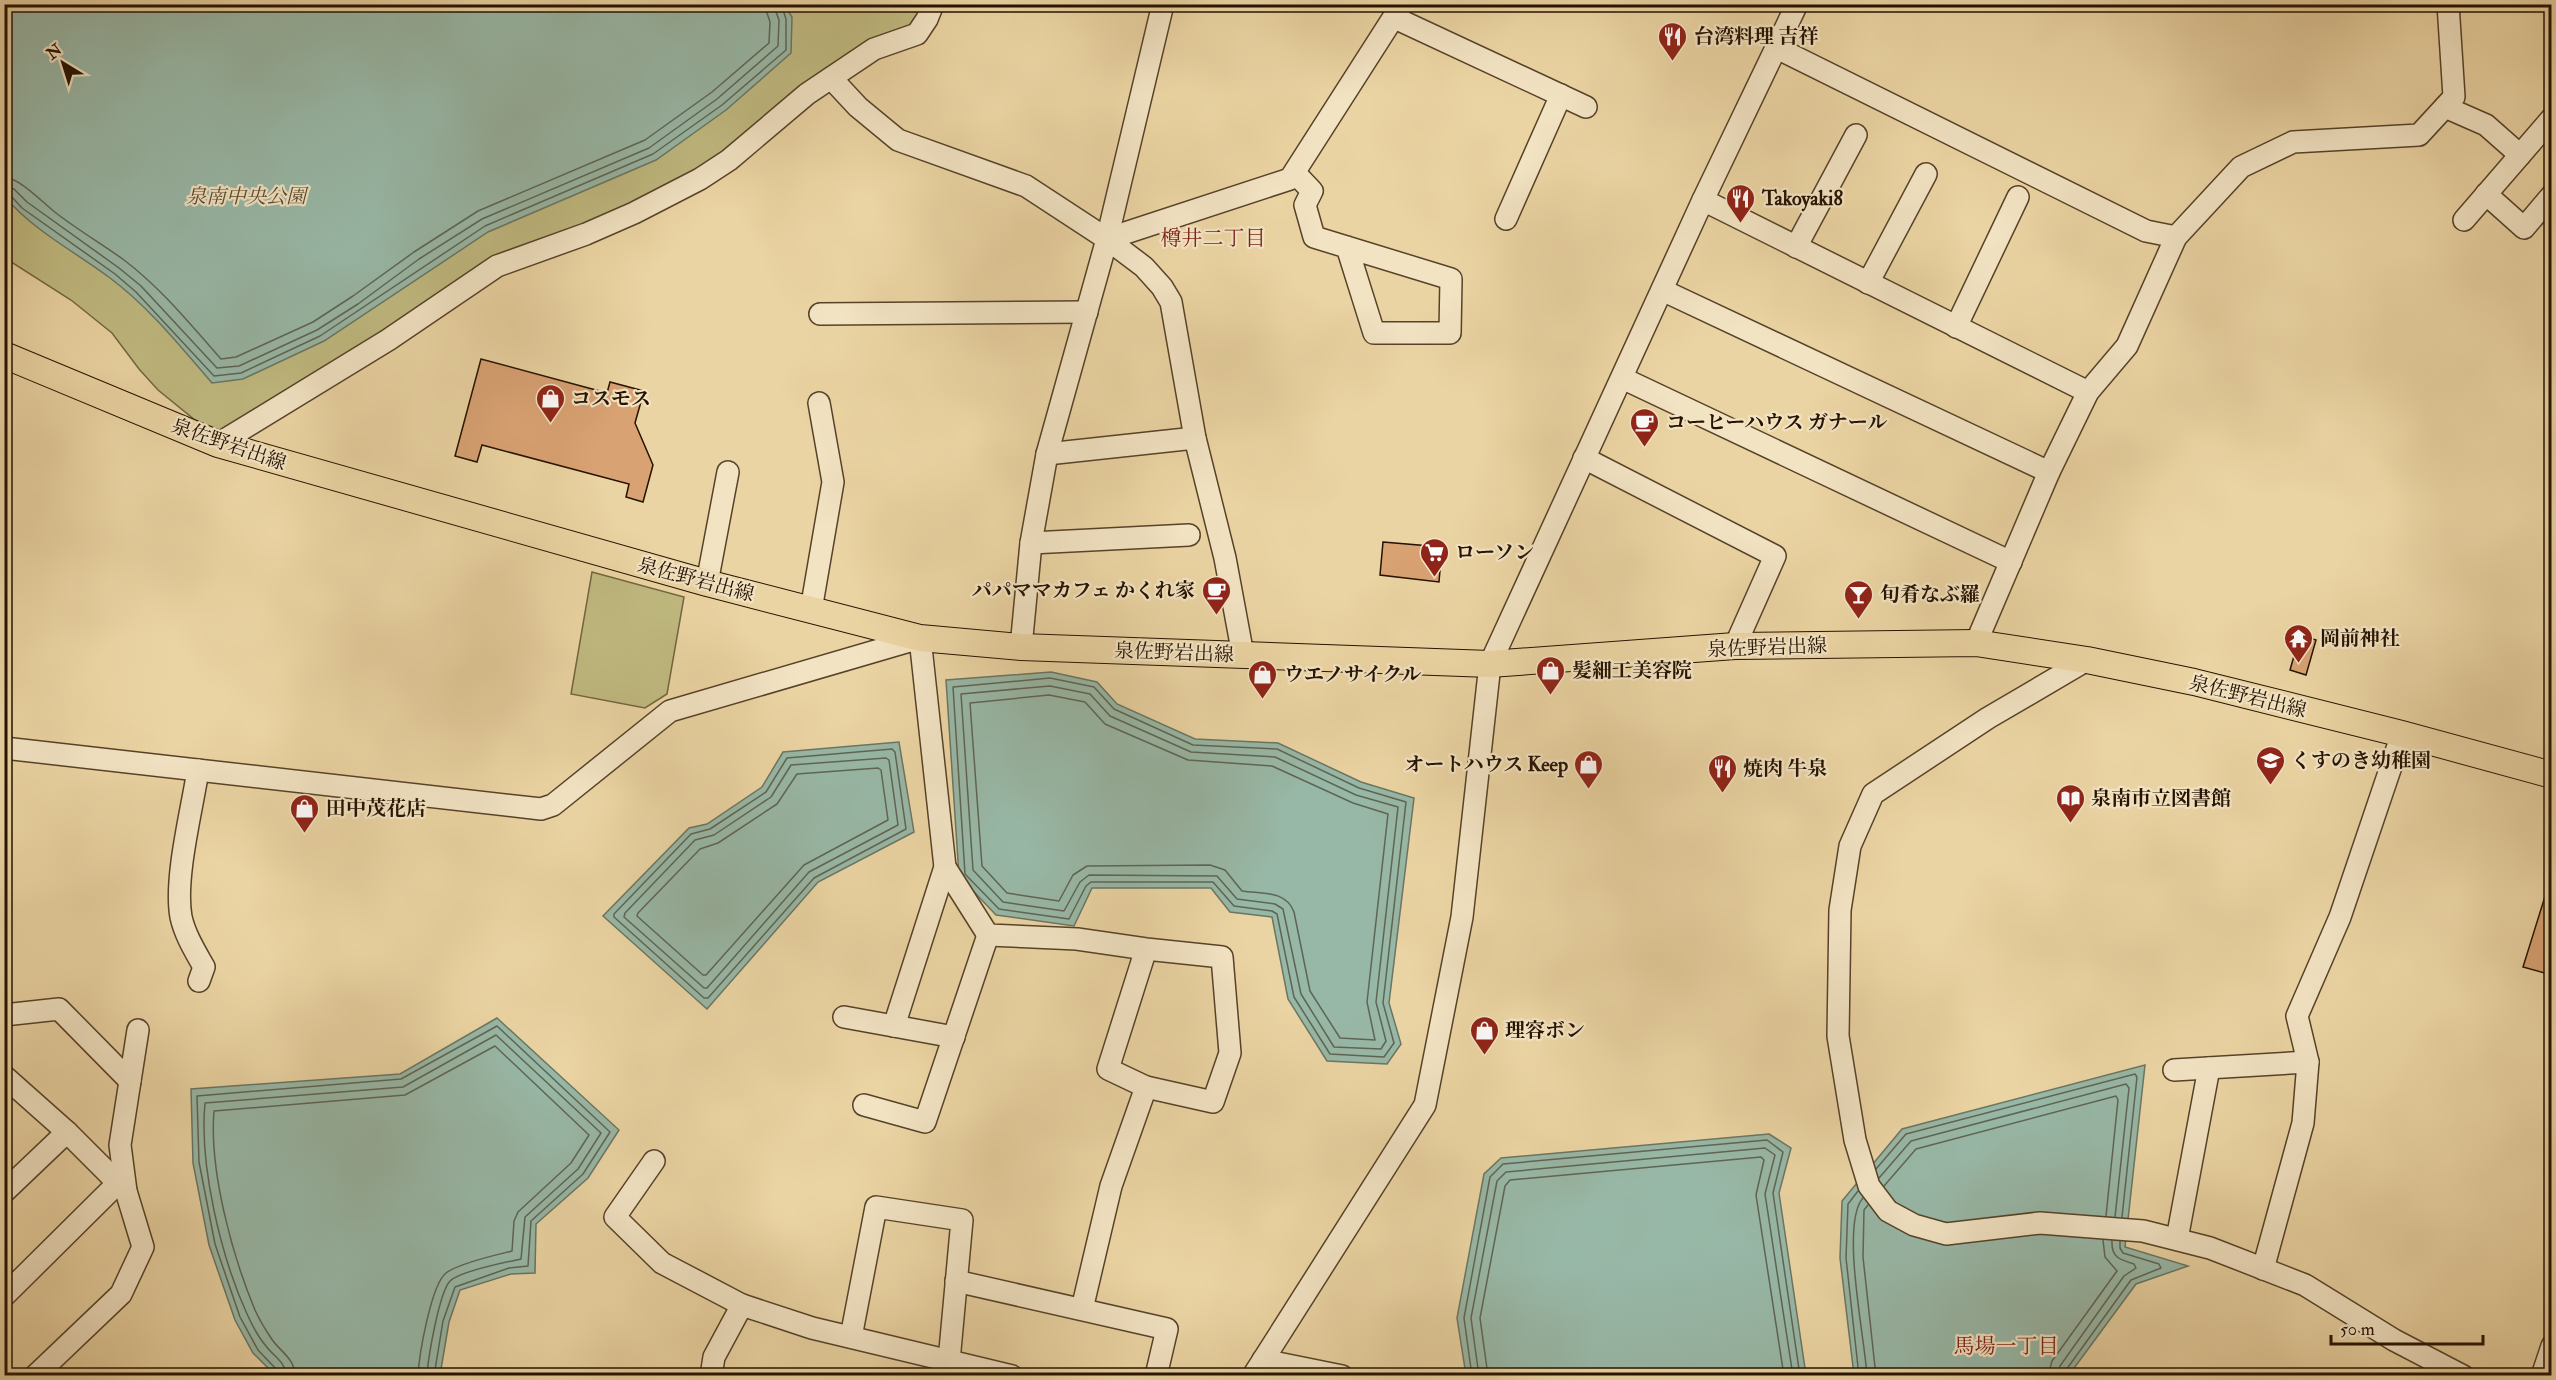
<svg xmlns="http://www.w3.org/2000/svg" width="2556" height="1380" font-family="'IM FELL Double Pica','Noto Serif JP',serif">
<rect width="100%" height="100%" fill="#ebd4a3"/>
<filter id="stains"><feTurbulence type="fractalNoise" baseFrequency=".00333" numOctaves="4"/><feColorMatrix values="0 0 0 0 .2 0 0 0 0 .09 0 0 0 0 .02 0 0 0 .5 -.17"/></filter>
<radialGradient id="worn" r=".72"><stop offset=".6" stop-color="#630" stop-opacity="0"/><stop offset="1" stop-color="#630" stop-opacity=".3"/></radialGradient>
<g fill="#c0ba80" stroke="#726640" stroke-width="1.5">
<polygon points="5,5 924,5 912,26 717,163 561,239 219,432 195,420 158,390 139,369 112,333 71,300 5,258"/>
<polygon points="592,572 684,597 667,694 645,708 571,694"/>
</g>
<g fill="#98b8a7" stroke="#6a7664" stroke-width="1.5">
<path d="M784,4l8,13 -1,36 -65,57 -70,50 -168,72 -164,109 -81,38 -31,4c-32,-37 -63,-76 -102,-105 -36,-27 -76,-47 -105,-81v-192z"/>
<polygon points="1051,672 1097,682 1117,704 1195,739 1278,743 1361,782 1414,798 1389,1003 1401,1044 1387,1064 1327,1061 1288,999 1272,917 1230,912 1211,888 1092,888 1074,926 996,915 959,876 946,680"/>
<polygon points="899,742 914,832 818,882 707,1009 603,916 689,828 707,824 762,787 783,752"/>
<polygon points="497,1018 619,1130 588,1178 536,1224 535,1273 511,1274 460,1290 449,1322 440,1375 275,1375 253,1353 235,1320 209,1245 193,1163 191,1089 400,1074"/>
<polygon points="2145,1065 2125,1247 2188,1266 2136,1284 2069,1375 1854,1375 1840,1258 1842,1201 1902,1129"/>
<polygon points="1769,1134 1791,1148 1779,1193 1806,1375 1466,1375 1457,1318 1484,1174 1501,1158"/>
</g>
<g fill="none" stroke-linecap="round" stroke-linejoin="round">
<g stroke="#5e6554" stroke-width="1.5">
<path d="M4,177c16,1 39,26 52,36 22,17 46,31 68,47 37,28 66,64 97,99l15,-2 77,-35 40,-26 61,-44 64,-41 167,-71 67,-48 57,-49 1,-21 -6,-18"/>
<polyline points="4,186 14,189 27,202 119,268 141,286 217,368 239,366 317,330 358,304 419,259 482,219 649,148 717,99 778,46 779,20 773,4"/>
<polyline points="4,194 11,196 22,208 115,274 136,292 214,376 241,373 320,336 485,226 653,154 722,105 786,50 786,19 781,4"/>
<polygon points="1050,678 1094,687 1114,709 1193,745 1277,749 1359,788 1406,802 1383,1003 1394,1043 1384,1057 1330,1054 1294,997 1277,914 1272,911 1234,906 1213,882 1091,882 1086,886 1069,919 999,909 965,874 953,687"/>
<polygon points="1050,686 1090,694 1110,716 1191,752 1275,757 1356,795 1398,807 1376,1002 1386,1041 1381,1049 1334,1047 1301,994 1283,909 1275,904 1237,899 1217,876 1089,875 1080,882 1064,911 1003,902 973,870 961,694"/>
<path d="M1049,695l36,7 20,22 83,36 84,6 81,37 35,11 -21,188 8,38 -35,-2 -30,-47 -16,-79c-8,-22 -32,-18 -52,-21l-17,-21 -15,-5 -123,1 -14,9 -14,26 -52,-8 -25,-27 -12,-163z"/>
<polygon points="892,749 895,752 906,829 814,878 708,998 704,998 614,917 614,914 691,834 710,829 766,792 787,758"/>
<polygon points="886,758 889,760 898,825 809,872 707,988 704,988 624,917 625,913 695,840 714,835 771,797 791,765"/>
<polygon points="878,768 881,770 888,820 804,865 706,975 703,975 637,916 638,913 700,849 718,843 777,804 797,774"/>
<polyline points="1876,1169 1906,1134 2135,1074 2137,1077 2122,1217"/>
<polyline points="1879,1178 1911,1141 2126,1084 2129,1088 2115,1217"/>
<polyline points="1884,1186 1916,1149 2116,1096 2118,1100 2106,1216"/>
<polyline points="1858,1191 1848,1204 1846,1258 1859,1376"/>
<path d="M1863,1198c-23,26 2,140 4,178"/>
<polyline points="1868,1205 1864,1210 1863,1257 1876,1376"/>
<polyline points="279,1376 277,1370 258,1350 240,1317 215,1244 199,1162 197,1096 401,1079 497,1026 610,1132 583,1174 531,1221 528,1266 509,1268 455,1287 443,1321 434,1376"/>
<path d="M286,1376c0,-14 -13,-20 -20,-30 -8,-9 -14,-21 -19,-32 -26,-57 -48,-149 -42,-211l198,-16 93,-52 105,98 -23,36 -53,48 -4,42c-14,3 -61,12 -71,22 -11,12 -22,77 -23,95"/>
<path d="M295,1376c0,-18 -16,-25 -24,-38 -6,-9 -12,-19 -16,-28 -23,-55 -46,-140 -41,-199l191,-16 90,-49 94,89 -18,28 -53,49 -4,9 -2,30c-16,4 -53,12 -66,22 -15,12 -27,82 -28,103"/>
<polyline points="1472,1376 1464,1318 1490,1177 1503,1164 1767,1140 1783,1152 1773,1193 1800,1376"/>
<polyline points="1479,1376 1471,1318 1497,1181 1506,1172 1765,1148 1775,1155 1765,1194 1793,1376"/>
<polyline points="1488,1376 1480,1318 1505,1186 1510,1180 1761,1157 1764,1160 1756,1195 1784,1376"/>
<polyline points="2048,1376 2052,1361 2117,1271 2105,1257 2103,1240"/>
<path d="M2057,1376l3,-10 64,-90 12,-8 -2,-4c-14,-4 -23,-7 -22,-23"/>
<polyline points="2065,1376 2066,1370 2131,1280 2161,1268 2159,1264 2123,1253 2120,1248 2120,1241"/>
</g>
</g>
<g fill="#d9a273" stroke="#251200" stroke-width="1.5">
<polygon points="481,359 607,393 610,382 644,391 635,423 653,465 643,502 626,497 629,484 482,445 477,462 455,456"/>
<polygon points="1383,542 1442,547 1439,582 1380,575"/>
<polygon points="2300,635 2316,640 2306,675 2290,670"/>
<polygon points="2552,874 2552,975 2523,967"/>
</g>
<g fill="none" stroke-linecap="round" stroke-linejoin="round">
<defs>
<g id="minor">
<polyline points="1395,18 1586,107"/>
<polyline points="1777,48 2146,231 2176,237"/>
<polyline points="831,78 858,107 898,140 1026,186 1107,239 1144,267 1162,287 1171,302 1195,438 1225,558 1243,655"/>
<polyline points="2445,107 2486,125 2520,155"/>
<polyline points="1295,173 1312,191 1305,205 1314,237 1451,279 1450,333 1374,333 1347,247"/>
<polyline points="2486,194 2524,228 2552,195"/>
<polyline points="1703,200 2088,392"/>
<polyline points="1506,219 1561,95"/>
<polyline points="2464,220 2552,118"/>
<polyline points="1107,239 1290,179 1402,4"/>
<polyline points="1796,247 1856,135"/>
<polyline points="1868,283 1926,174"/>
<polyline points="1662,290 2049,472"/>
<polyline points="820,314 1087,312"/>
<polyline points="1956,327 2018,197"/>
<polyline points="1622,378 2011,562"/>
<polyline points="218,444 388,340 497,266 586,234 634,213 700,179 729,160 807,94 874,49 917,34 927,19 933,4"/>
<polyline points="1047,454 1195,438"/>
<polyline points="1584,458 1775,556 1735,646"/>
<polyline points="1031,543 1189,535"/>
<polyline points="707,583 728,472"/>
<polyline points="811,610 833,482 819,403"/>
<polyline points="1976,643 2049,472 2088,392 2127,346 2176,237 2241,167 2293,142 2419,135 2454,97 2448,4"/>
<polyline points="1021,647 1031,543 1047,454 1107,239 1163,4"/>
<polyline points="2087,660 1988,718 1873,794 1850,846 1840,910 1838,1036 1855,1140 1869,1186 1888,1211 1914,1225 1946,1234 2040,1223 2143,1231 2210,1248 2305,1285 2394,1340 2463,1376"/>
<polyline points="4,748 541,809 553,805 670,711 920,638 945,867 988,935 1077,939 1146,949 1222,957 1230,1053 1213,1102 1146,1087 1108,1069 1146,949"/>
<path d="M198,770c-6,40 -24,108 -17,147 4,18 14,34 23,50l-5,14"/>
<polyline points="4,1015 59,1009 130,1081"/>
<polyline points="844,1017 954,1037"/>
<polyline points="894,1026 945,867"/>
<polyline points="2174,1070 2308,1062"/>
<polyline points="4,1076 67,1132 126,1191"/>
<polyline points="864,1105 925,1122 988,935"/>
<polyline points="654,1161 615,1217 662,1263 742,1305 812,1328 1012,1376"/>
<polyline points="4,1192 67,1132"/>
<polyline points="2177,1239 2209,1068"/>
<polyline points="2263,1269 2303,1123 2308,1062 2297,1016 2340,917 2402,734"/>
<polyline points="956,1281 1167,1329 1156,1376"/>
<polyline points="4,1296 118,1183"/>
<polyline points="1082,1309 1111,1186 1146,1087"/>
<polyline points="851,1337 876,1207 962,1220 949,1361"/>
<polyline points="1263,1360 1342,1376"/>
<polyline points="35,1376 121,1294 143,1247 126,1191 120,1145 138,1030"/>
<polyline points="711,1376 714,1357 742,1305"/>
<polyline points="1253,1376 1425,1105 1462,917 1490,664 1703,200 1797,4"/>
<polyline points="2542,1376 2552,1346"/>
</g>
<polyline id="major" points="4,355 218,444 707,583 920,638 1021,647 1490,664 1735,646 1976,643 2087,660 2194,682 2402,734 2552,775"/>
</defs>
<use href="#minor" stroke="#564229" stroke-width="24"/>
<use href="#major" stroke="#251200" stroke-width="28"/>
<use href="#minor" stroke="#f2e3c3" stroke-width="21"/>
<use href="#major" stroke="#ebd4a3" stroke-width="26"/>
</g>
<defs>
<symbol id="restaurant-pin" viewBox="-11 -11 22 30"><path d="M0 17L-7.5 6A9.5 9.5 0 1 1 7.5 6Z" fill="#8f2418" stroke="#f2e3c3"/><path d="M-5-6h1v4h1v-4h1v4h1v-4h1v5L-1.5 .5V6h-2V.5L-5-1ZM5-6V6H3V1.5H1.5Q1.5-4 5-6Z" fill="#fff"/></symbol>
<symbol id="shop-pin" viewBox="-11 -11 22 30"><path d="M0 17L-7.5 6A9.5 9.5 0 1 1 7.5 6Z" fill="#8f2418" stroke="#f2e3c3"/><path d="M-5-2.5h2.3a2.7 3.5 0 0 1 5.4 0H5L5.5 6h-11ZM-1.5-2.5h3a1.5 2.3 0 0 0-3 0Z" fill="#fff"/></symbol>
<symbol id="cafe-pin" viewBox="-11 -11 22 30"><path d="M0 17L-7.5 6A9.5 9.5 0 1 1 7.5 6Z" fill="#8f2418" stroke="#f2e3c3"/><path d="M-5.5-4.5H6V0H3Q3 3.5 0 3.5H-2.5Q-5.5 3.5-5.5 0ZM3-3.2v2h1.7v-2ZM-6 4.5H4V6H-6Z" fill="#fff"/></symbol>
<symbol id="supermarket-pin" viewBox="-11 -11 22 30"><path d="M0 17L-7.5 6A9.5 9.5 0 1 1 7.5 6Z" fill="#8f2418" stroke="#f2e3c3"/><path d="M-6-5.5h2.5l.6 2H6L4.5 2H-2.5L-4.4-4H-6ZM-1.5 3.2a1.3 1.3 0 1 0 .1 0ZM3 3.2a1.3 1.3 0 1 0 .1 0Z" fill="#fff"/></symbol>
<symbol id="bar-pin" viewBox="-11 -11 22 30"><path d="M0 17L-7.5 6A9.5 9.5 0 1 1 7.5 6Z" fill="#8f2418" stroke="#f2e3c3"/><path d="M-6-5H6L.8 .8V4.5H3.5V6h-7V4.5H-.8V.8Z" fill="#fff"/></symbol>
<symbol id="temple-pin" viewBox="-11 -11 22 30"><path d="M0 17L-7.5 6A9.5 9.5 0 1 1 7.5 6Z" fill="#8f2418" stroke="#f2e3c3"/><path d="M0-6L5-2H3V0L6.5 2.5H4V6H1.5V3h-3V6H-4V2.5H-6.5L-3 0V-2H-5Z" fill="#fff"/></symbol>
<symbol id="school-pin" viewBox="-11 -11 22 30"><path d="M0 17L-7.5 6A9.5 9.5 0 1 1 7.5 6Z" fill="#8f2418" stroke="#f2e3c3"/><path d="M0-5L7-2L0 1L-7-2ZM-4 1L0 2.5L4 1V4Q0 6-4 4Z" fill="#fff"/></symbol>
<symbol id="library-pin" viewBox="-11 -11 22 30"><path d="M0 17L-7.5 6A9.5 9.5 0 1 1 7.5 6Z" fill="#8f2418" stroke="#f2e3c3"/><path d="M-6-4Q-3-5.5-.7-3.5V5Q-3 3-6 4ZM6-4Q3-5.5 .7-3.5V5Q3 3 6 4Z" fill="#fff"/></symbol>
</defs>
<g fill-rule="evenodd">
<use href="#restaurant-pin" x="1656" y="20" width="33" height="45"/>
<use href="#restaurant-pin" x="1724" y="182" width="33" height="45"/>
<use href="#shop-pin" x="534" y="382" width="33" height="45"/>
<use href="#cafe-pin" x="1628" y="406" width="33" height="45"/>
<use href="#supermarket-pin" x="1418" y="536" width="33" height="45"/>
<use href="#cafe-pin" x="1200" y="574" width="33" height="45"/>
<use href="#bar-pin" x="1842" y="578" width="33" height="45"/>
<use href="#temple-pin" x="2282" y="622" width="33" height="45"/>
<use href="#shop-pin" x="1534" y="654" width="33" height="45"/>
<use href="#shop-pin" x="1246" y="658" width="33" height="45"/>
<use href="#school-pin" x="2254" y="744" width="33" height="45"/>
<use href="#shop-pin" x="1572" y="748" width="33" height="45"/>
<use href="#restaurant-pin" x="1706" y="752" width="33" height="45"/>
<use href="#library-pin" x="2054" y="782" width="33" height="45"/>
<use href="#shop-pin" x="288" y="792" width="33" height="45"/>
<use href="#shop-pin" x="1468" y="1014" width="33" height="45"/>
</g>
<g text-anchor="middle" stroke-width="4.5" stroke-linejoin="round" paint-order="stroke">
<g font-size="20" font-weight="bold" fill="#251200" stroke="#f2e3c3" text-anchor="start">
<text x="1694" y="43">台湾料理 吉祥</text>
<text x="1762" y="205">Takoyaki8</text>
<text x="571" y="405">コスモス</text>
<text x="1666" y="429">コーヒーハウス ガナール</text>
<text x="1455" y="559">ローソン</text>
<text x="1195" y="597" text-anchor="end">パパママカフェ かくれ家</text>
<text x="1880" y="601">旬肴なぶ羅</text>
<text x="2320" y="645">岡前神社</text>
<text x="1572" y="677">髪細工美容院</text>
<text x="1284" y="681">ウエノサイクル</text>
<text x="2291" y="767">くすのき幼稚園</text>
<text x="1568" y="771" text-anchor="end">オートハウス Keep</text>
<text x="1743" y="775">焼肉 牛泉</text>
<text x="2091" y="805">泉南市立図書館</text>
<text x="326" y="815">田中茂花店</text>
<text x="1505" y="1037">理容ボン</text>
</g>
<g font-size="20" font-style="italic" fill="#5b4d2d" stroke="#f2e3c3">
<text x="246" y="203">泉南中央公園</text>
</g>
<g font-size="20" fill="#251200" stroke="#f2e3c3">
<text transform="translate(229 444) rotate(19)" y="7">泉佐野岩出線</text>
<text transform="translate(696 579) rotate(15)" y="7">泉佐野岩出線</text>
<text transform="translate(1767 647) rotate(-2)" y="7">泉佐野岩出線</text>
<text transform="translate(1174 652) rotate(2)" y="7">泉佐野岩出線</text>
<text transform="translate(2248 696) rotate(14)" y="7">泉佐野岩出線</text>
</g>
<g font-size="21" fill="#7a1f14" stroke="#f2e3c3">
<text x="1213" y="245">樽井二丁目</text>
<text x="2006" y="1353">馬場一丁目</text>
</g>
</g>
<rect width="2556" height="1380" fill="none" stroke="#ebd4a3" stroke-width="24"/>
<rect x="6" y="6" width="2544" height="1368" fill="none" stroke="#251200" stroke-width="3"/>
<rect x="12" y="12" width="2532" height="1356" fill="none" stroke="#251200" stroke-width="1.5"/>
<g transform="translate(63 63) rotate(322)" stroke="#f2e3c3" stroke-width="4.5" paint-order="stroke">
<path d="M0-4.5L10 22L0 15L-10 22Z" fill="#251200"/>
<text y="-9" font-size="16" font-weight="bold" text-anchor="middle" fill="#251200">N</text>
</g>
<path d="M2331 1335v9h152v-9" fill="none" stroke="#251200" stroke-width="3"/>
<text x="2340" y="1335" font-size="18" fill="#251200" stroke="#f2e3c3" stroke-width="4.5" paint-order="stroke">50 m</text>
<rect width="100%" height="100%" filter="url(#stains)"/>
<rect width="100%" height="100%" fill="url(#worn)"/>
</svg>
